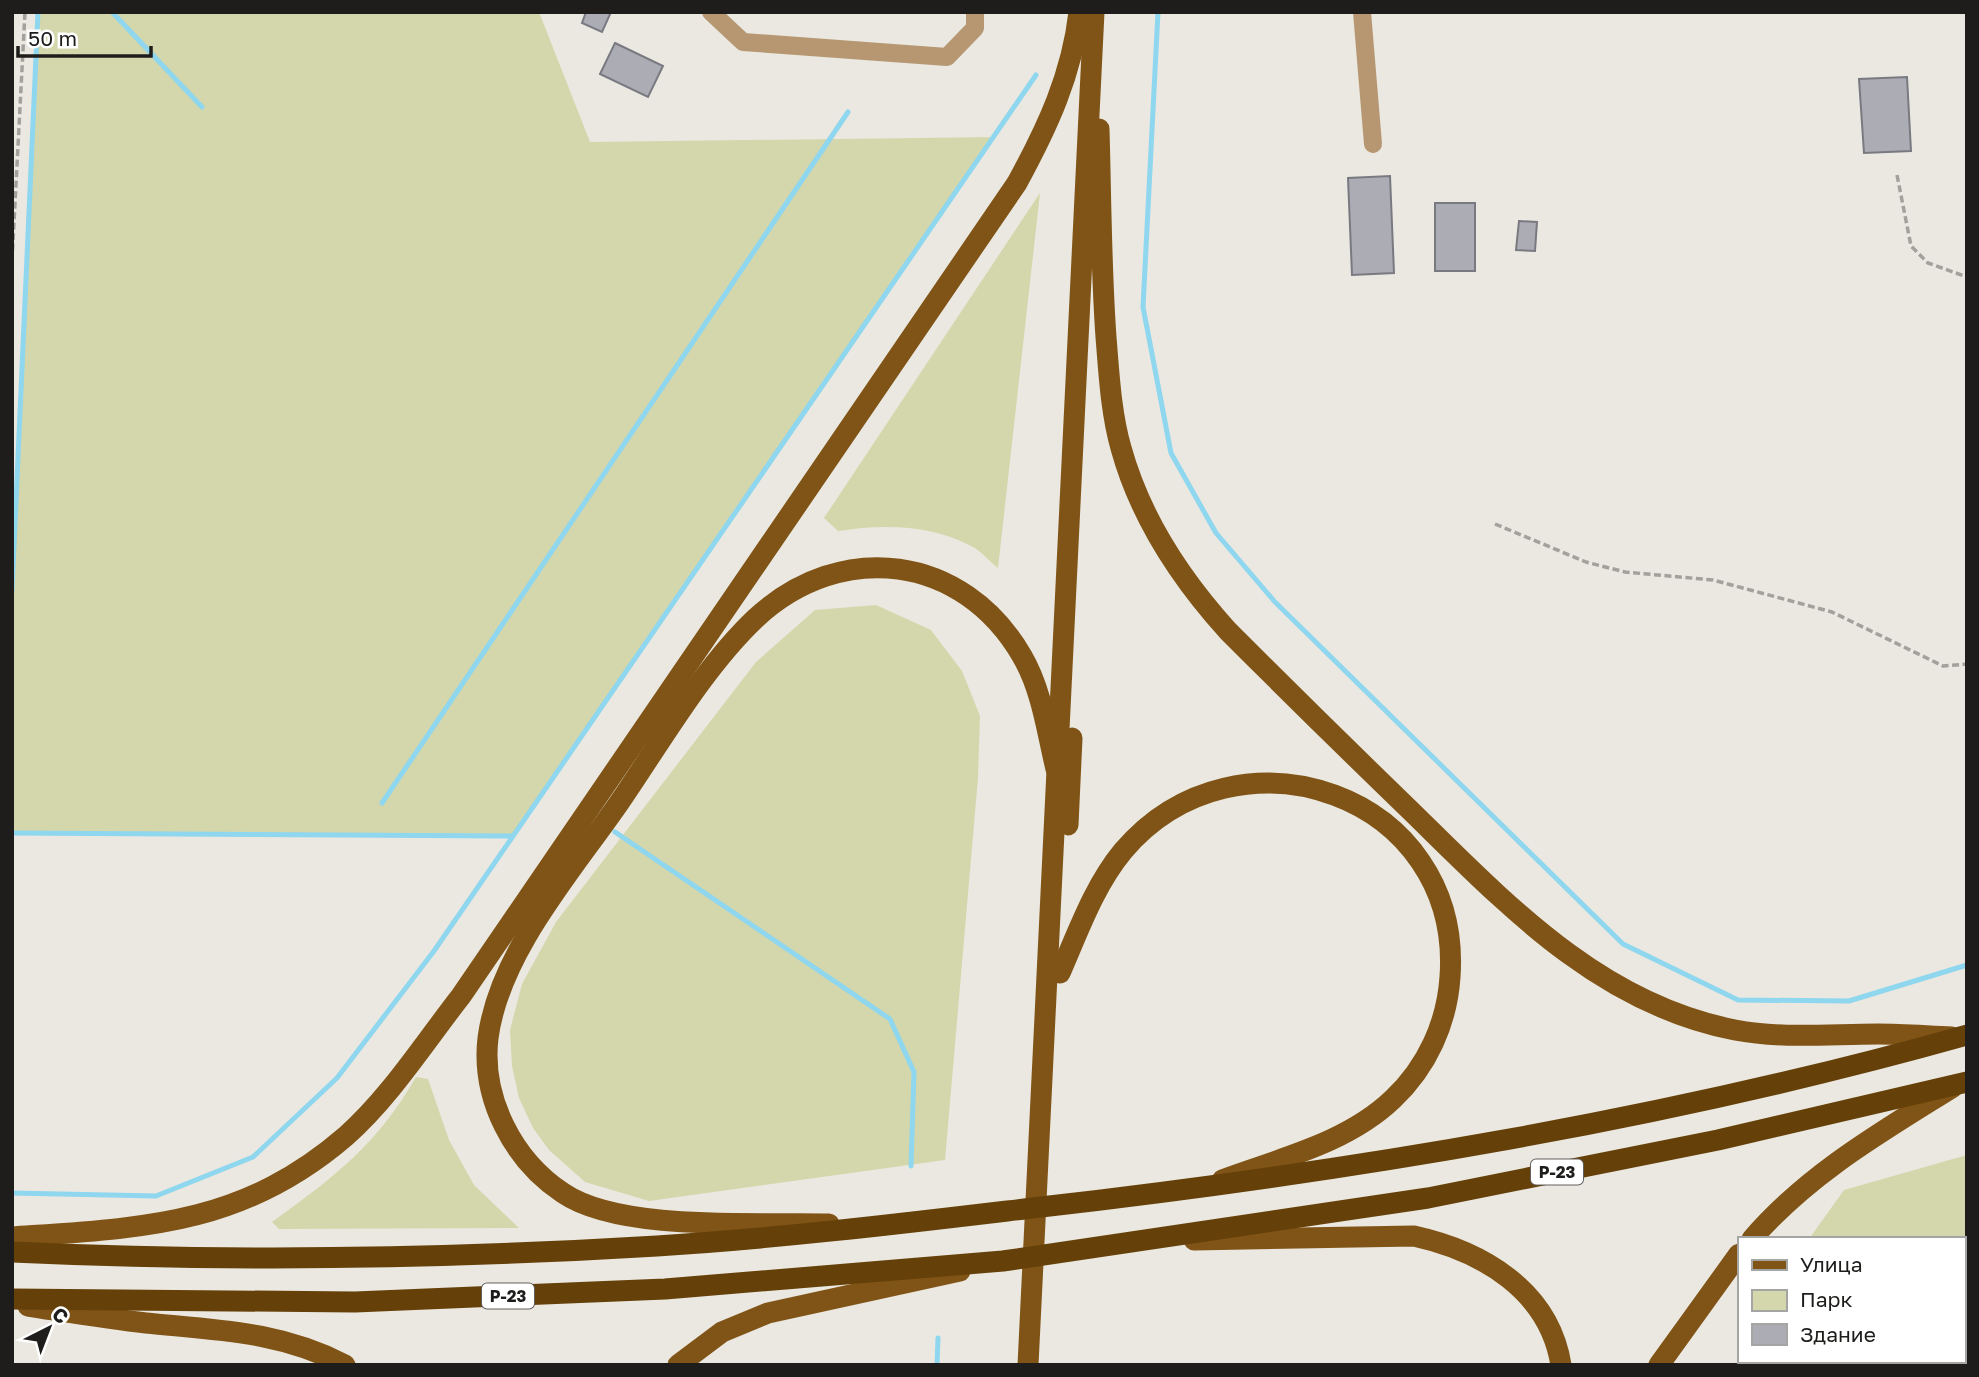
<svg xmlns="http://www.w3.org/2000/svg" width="1979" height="1377" font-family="'Golos Text',sans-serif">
<rect width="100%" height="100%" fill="#eae8e0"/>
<g fill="#d4d7ac">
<polygon points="38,12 539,12 590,142 995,137 512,836 12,833 12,591"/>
<path d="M1040,193l-42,375c-8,-6 -16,-16 -25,-21 -41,-23 -91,-23 -135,-16l-14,-13z"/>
<polygon points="876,605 931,630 962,671 980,716 978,778 945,1160 649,1201 585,1182 549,1150 533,1128 519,1098 512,1066 510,1030 522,984 556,922 756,662 815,610"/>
<path d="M416,1077l12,2 21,61 25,45 45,43 -240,1 -7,-7c62,-45 105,-77 144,-145z"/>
<polygon points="1967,1155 1967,1298 1963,1297 1963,1239 1809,1239 1844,1190"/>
</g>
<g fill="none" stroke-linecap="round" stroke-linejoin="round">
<g stroke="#8fd6ef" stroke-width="5">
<polyline points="112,12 202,107"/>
<polyline points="1158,12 1143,307 1171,453 1216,533 1275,602 1623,944 1738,1000 1849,1001 1967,965"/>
<polyline points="12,591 38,12"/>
<polyline points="382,803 848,112"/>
<polyline points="615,832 890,1019 914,1072 911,1166"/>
<polyline points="12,833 512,836"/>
<polyline points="12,1193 156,1196 253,1157 337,1078 434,951 1036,75"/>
<polyline points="937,1365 938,1338"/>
</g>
</g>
<g fill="#abacb4" stroke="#797a81" stroke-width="2">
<polygon points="586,12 611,12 602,32 582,23"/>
<polygon points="615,43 663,66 648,97 600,74"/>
<polygon points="1907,77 1911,151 1864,153 1859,79"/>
<polygon points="1390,176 1394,273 1352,275 1348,178"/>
<rect x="1435" y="203" width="40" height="68"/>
<polygon points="1519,221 1537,222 1535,251 1516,250"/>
</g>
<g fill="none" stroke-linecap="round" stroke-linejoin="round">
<g stroke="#a3a19b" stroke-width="3.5" stroke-dasharray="7 3.5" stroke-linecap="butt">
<polyline points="1897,175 1911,246 1928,263 1967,277"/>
<polyline points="12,261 25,12"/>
<polyline points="1495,524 1586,562 1625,572 1713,580 1832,612 1943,666 1967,664"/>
</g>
<g stroke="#b69772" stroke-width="18">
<polyline points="711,12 743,42 947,57 975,28 975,12"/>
<polyline points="1362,12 1373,144"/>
</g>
<g stroke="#805416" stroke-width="21">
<path d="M1099,129c2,69 2,139 7,208 3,37 5,76 15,111 19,69 59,130 107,183 61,61 122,121 184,181 95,93 188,192 323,218 47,9 95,4 143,4 24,0 49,2 74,3"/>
<polyline points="1068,825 1072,738"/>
<path d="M1060,973c18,-41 34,-87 63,-122 115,-135 340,-56 327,126 -3,46 -23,90 -57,122 -46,44 -112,59 -171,81"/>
<path d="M829,1224c-70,-2 -209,8 -266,-31 -50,-33 -82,-95 -75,-155 11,-85 84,-167 131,-235 42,-61 84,-135 137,-185 85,-79 207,-64 266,38 20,34 25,76 34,113"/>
<path d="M12,1237c130,-9 230,-11 334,-101 44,-39 79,-94 115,-140l556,-813c30,-55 55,-108 62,-171"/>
<path d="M1752,1239c56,-65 129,-107 201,-152"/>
<path d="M1194,1240l220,-4c68,15 135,54 147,129"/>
<path d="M28,1306c39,6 79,13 118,17 70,7 134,8 199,42"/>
<polyline points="678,1365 722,1332 768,1313 960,1271"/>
<polyline points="1028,1365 1094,12"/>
<polyline points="1659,1365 1739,1254"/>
</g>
<g stroke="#654008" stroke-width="21">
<path d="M12,1252c215,10 430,7 645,-6 128,-8 257,-24 384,-39 312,-36 624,-87 926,-172"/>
<polyline points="12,1299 355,1302 665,1289 1003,1261 1428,1198 1718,1140 1967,1082"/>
</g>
</g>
<g text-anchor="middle" stroke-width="5" stroke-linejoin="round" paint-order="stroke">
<g fill="#fff" stroke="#62615f" stroke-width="2">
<rect x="1531" y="1159.5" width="52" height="25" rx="5"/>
<rect x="482" y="1283.5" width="52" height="25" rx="5"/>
</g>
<g font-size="16" font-weight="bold" fill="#1e1d1b">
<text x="1557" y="1178">Р-23</text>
<text x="508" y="1302">Р-23</text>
</g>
</g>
<rect width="1979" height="1377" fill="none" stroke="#1e1d1b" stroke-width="28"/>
<rect x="1738" y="1237" width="228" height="126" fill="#ffffff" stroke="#a5a5a4" stroke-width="2"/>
<rect x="1752" y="1260" width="35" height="10" fill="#805416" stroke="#a5a5a4" stroke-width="2"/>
<text x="1800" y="1272" font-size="21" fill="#1e1d1b">Улица</text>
<rect x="1752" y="1290" width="35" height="21" fill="#d4d7ac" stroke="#a5a5a4" stroke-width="2"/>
<text x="1800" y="1307" font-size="21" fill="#1e1d1b">Парк</text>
<rect x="1752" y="1324" width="35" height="21" fill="#abacb4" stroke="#a5a5a4" stroke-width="2"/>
<text x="1800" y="1342" font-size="21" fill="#1e1d1b">Здание</text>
<g transform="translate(49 1328) rotate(42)" stroke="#ffffff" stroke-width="5" paint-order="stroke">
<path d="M0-5L12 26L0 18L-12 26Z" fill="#1e1d1b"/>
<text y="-10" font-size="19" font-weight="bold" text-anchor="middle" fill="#1e1d1b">С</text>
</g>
<path d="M18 46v10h133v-10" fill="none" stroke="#1e1d1b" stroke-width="3.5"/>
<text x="28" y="46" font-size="21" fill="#1e1d1b" stroke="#ffffff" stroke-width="5" paint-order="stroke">50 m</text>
</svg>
